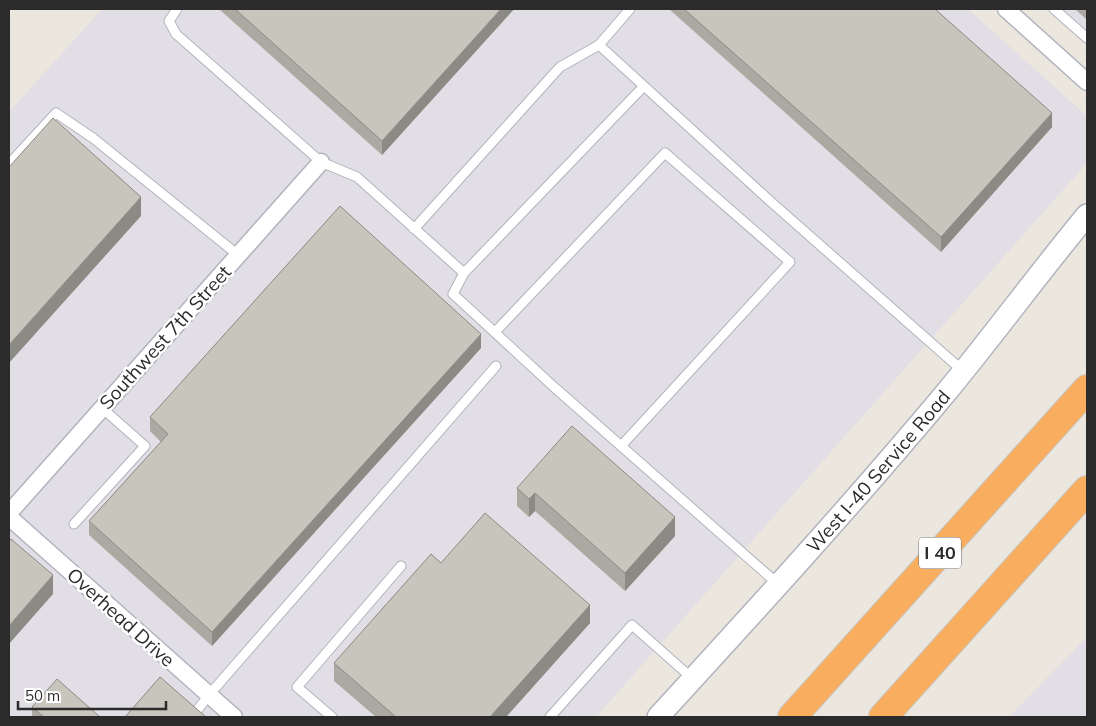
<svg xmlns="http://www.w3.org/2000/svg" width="1096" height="726" font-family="Mulish,sans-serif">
<rect width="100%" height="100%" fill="#ece7de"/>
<g fill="#e1dee5">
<polygon points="102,9 968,9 1087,116 1087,163 596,717 9,717 9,112"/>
<polygon points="1048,9 1087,9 1087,45"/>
<polygon points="1087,637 1087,717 1009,717"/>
</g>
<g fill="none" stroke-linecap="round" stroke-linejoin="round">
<defs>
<g id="service">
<polyline points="177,9 169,21 176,34 321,162 357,177 464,273"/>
<polyline points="630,9 599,45 770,201 963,371"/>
<polyline points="1054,9 1087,38"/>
<polyline points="643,87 464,273 453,294 554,387 778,584"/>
<polyline points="9,164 56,113 93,138 238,255"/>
<polyline points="414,229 560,67 599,45"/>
<polyline points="495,332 665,153 790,262 621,446"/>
<polyline points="74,524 145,446 102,408"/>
<polyline points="192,717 209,695 496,366"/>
<polyline points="332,717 297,687 401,566"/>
<polyline points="550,717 632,625 693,679"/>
</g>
<g id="minor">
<polyline points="1006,9 1087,82"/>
<polyline points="9,513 321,162"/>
<polyline points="9,517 234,717"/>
</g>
<g id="tertiary">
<path id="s1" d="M658,717c97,-106 194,-212 286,-322 49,-59 94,-121 143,-180"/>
</g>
<g id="motorway">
<polyline points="792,717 1087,389"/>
<polyline points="883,717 1087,490"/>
</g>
</defs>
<use href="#service" stroke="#b1b3be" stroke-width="11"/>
<use href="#minor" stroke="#b1b3be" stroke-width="19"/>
<use href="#tertiary" stroke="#b1b3be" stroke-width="24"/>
<use href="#motorway" stroke="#c8c8c8" stroke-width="30"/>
<use href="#service" stroke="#fff" stroke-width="9"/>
<use href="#minor" stroke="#fff" stroke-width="16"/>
<use href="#tertiary" stroke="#fff" stroke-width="21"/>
<use href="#motorway" stroke="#f8ae5e" stroke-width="28"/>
</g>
<g fill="#aca9a2">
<polygon points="219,9 514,9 382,155"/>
<polygon points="669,9 935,9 1052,127 941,252"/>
<polygon points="1075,9 1087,9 1087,20"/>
<polygon points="481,348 212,646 89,535 89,521 161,442 150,431 150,417"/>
<polygon points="517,488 675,536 625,591 535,511 529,517 517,506"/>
<polygon points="441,563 590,623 506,717 376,717 334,681 334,663"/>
<polygon points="32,707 100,717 32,717"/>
</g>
<g fill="#8c8a84">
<polygon points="501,9 514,9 382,155 382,141"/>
<polygon points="1052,113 1052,127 941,252 941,237"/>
<polygon points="141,197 141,216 9,363 9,345"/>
<polygon points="481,334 481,348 212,646 212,632"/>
<polygon points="535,493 535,511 529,517 529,499"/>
<polygon points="675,517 675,536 625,591 625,573"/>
<polygon points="53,575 53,594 9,644 9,626"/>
<polygon points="590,605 590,623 506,717 490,717"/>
</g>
<g fill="#c8c5bc" stroke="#8c8a84">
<polygon points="235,9 501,9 382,141"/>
<polygon points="684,9 935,9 1052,113 941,237"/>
<polygon points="53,118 141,197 9,345 9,167"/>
<polygon points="340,206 481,334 212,632 89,521 168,434 150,417"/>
<polygon points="572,426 675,517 625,573 535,493 529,499 517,488"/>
<polygon points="485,513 590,605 490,717 396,717 334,663 431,554 441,563"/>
<polygon points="11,539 53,575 9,626 9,542"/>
<polygon points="160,677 206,717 125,717"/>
<polygon points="57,679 100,717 44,717 32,707"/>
</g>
<g text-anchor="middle" stroke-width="5" stroke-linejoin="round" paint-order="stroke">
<rect fill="#fff" stroke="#6b6b6b" stroke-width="1" x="919" y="537.5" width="42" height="31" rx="4"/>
<g font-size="18" font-weight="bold" fill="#2b2b2b">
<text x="940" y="559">I 40</text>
</g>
<g font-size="19" fill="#2b2b2b" stroke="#fff">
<text transform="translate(165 337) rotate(-48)" y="7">Southwest 7th Street</text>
<text dy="7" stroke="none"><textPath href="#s1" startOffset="330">West I-40 Service Road</textPath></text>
<text transform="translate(121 617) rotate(42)" y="7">Overhead Drive</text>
</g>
</g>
<rect width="1096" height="726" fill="none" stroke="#2b2b2b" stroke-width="20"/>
<path d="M18 701v8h148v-8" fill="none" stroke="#2b2b2b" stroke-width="2.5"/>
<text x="25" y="701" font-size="15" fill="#2b2b2b" stroke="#ffffff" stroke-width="4" paint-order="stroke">50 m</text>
</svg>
